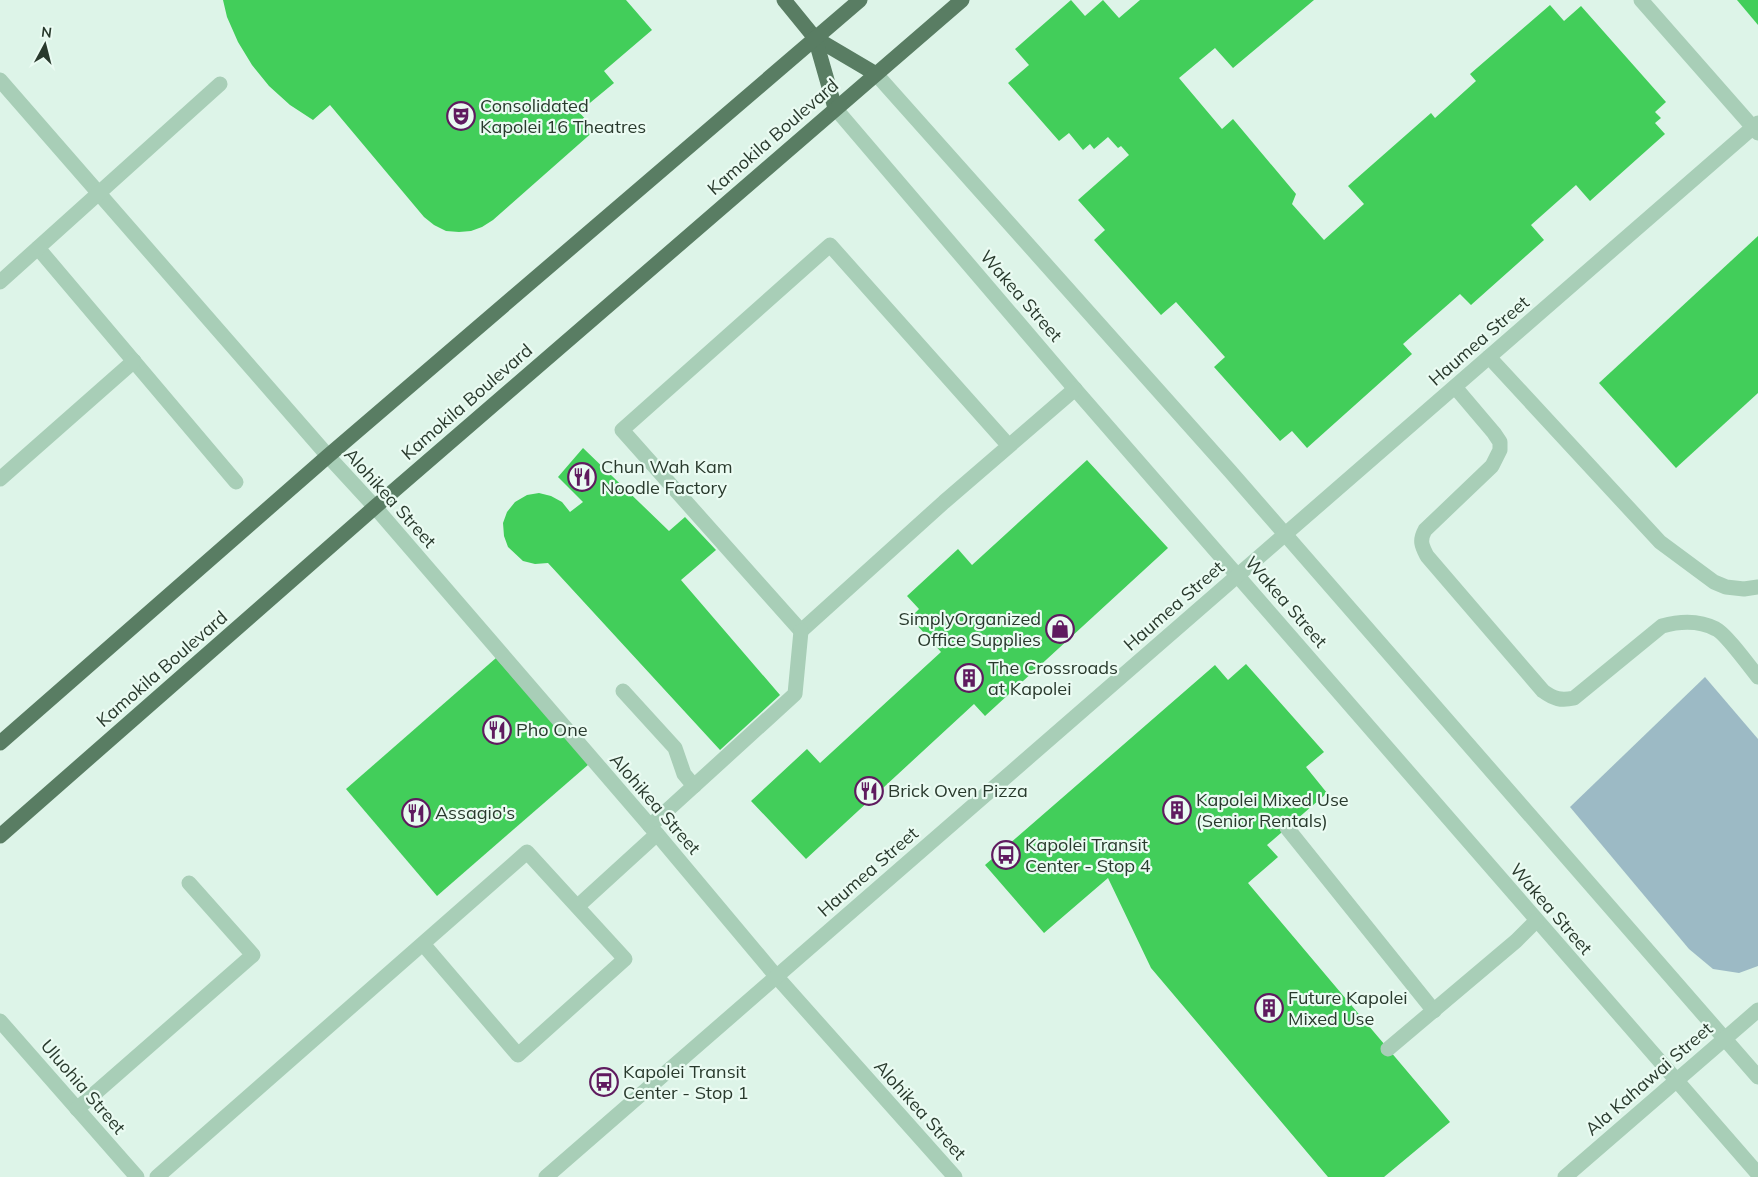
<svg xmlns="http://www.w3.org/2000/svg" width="1758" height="1177" font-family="Mulish,sans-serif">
<rect width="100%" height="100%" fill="#ddf4e8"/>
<polygon fill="#9cbac5" points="1705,677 1758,739 1758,966 1739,973 1713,969 1689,949 1570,807"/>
<g fill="#42ce5a">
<polygon points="223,0 626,0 652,30 604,71 614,83 579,112 595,130 493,220 482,227 471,231 459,232 446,231 434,225 424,217 330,105 313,120 290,105 269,86 252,65 238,42 227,17"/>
<polygon points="1071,0 1085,16 1103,0 1119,18 1140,0 1314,0 1233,68 1215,48 1179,78 1222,129 1233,119 1296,194 1292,204 1324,240 1364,204 1348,186 1431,113 1435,118 1476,81 1470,74 1550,5 1564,21 1581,6 1666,102 1655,112 1661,118 1655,123 1665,134 1590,201 1576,185 1531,225 1544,240 1471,305 1460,294 1403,344 1412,354 1307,448 1292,431 1280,441 1214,367 1225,357 1176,302 1161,315 1094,240 1105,230 1078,200 1129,155 1121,146 1118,148 1108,137 1094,149 1090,144 1083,150 1069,133 1059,141 1008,83 1029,65 1015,49"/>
<polygon points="1737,0 1758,0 1758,25"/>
<polygon points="1758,236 1758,393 1676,468 1599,383"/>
<polygon points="583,448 669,531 685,517 716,550 681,580 780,695 720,750 548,563 535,564 523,561 508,547 504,536 503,523 507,512 515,502 527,495 539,493 551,496 562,502 570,512 583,502 558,477"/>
<polygon points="1087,460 1168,548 985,716 974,704 806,859 751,801 807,749 820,763 941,652 916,624 919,622 913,615 919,609 907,596 958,549 972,565"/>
<polygon points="496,658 589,764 437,896 346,789"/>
<polygon points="1246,664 1324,752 1306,767 1327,793 1267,845 1278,857 1248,883 1450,1122 1384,1177 1328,1177 1151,968 1108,878 1044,933 985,865 1215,665 1228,680"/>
</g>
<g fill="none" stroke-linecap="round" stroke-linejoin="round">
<g stroke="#a8ceb7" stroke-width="15">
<polyline points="1641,0 1758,133"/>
<polyline points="876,74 1230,471 1758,1077"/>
<polyline points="0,80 328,456 375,507 657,834 776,976 955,1177"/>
<polyline points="835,108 1075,389 1758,1174"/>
<polyline points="38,248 236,482"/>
<polyline points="0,282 220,84"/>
<polyline points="1489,357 1660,542 1714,582 1726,587 1744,589 1758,587"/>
<path d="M1455,387l39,46 6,9v8l-8,16 -67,64c-6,11 -3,16 2,26l116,135c11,8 18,10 31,7l88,-72c18,-5 37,-6 54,3 9,4 34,38 42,48"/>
<polyline points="1009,446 944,502 801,631 622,430 830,245 1009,446 1075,389"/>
<polyline points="0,479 134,361"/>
<polyline points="623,691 675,748 684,774 694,786"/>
<polyline points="650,826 795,694 801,631"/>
<polyline points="1287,828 1434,1011"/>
<polyline points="578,906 657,834"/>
<polyline points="0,1021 137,1177"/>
<polyline points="1388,1049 1516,941 1536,921"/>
<polyline points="77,1109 253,955 189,883"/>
<polyline points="157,1177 527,852 625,959 518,1055 423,944"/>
<polyline points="546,1177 1758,123"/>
<polyline points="1565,1177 1758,1010"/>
</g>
<g stroke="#597d63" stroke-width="15">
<polyline points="784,0 815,38 876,74"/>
<polyline points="815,38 835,108"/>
<polyline points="0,743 328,456 860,0"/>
<polyline points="0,836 375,507 962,0"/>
</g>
</g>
<defs>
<symbol id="theatre-ring" viewBox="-11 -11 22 22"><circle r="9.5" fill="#eafbf2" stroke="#5f1b5f" stroke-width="1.5"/><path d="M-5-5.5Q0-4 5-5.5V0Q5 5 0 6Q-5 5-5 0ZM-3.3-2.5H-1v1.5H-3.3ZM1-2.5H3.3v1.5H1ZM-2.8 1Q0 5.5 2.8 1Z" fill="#5f1b5f"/></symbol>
<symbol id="restaurant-ring" viewBox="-11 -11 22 22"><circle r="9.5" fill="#eafbf2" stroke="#5f1b5f" stroke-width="1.5"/><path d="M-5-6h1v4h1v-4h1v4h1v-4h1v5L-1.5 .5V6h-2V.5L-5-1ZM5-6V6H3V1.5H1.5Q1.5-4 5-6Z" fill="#5f1b5f"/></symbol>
<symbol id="shop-ring" viewBox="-11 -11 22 22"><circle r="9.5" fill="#eafbf2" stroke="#5f1b5f" stroke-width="1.5"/><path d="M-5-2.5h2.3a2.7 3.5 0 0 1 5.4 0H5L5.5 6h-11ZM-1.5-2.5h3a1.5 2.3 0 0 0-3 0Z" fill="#5f1b5f"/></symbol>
<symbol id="building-ring" viewBox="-11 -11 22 22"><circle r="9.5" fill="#eafbf2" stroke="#5f1b5f" stroke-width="1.5"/><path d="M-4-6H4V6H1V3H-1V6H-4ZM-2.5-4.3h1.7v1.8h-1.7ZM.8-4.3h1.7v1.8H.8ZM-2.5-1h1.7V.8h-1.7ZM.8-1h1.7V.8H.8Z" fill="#5f1b5f"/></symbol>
<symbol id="bus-ring" viewBox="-11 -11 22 22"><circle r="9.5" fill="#eafbf2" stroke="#5f1b5f" stroke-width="1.5"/><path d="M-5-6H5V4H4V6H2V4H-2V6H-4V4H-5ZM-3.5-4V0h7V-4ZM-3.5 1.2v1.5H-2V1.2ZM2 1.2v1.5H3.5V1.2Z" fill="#5f1b5f"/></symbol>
</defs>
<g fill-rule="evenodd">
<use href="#theatre-ring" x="445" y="100" width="32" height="32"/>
<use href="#restaurant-ring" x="566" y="461" width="32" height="32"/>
<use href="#shop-ring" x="1044" y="613" width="32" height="32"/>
<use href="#building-ring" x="953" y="662" width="32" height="32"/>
<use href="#restaurant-ring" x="481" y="714" width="32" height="32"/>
<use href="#restaurant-ring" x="853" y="775" width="32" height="32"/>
<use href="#building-ring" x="1161" y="794" width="32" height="32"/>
<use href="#restaurant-ring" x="400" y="797" width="32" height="32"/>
<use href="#bus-ring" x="990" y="839" width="32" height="32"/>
<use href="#building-ring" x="1253" y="992" width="32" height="32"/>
<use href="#bus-ring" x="588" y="1066" width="32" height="32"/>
</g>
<g text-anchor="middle" stroke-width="4.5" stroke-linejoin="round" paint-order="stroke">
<g font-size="18" fill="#293a2d" stroke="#eafbf2" text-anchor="start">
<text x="480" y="112">Consolidated<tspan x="480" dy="21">Kapolei 16 Theatres</tspan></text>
<text x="601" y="473">Chun Wah Kam<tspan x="601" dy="21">Noodle Factory</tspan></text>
<text x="1041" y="625" text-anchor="end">SimplyOrganized<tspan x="1041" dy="21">Office Supplies</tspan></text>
<text x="988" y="674">The Crossroads<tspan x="988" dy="21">at Kapolei</tspan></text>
<text x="516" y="736">Pho One</text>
<text x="888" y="797">Brick Oven Pizza</text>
<text x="1196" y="806">Kapolei Mixed Use<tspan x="1196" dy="21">(Senior Rentals)</tspan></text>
<text x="435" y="819">Assagio's</text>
<text x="1025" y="851">Kapolei Transit<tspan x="1025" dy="21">Center - Stop 4</tspan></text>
<text x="1288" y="1004">Future Kapolei<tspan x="1288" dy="21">Mixed Use</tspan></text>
<text x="623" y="1078">Kapolei Transit<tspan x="623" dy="21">Center - Stop 1</tspan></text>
</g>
<g font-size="18" fill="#293a2d" stroke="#eafbf2">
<text transform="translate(773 137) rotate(-41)" y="6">Kamokila Boulevard</text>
<text transform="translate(1021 296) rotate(49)" y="6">Wakea Street</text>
<text transform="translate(1479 341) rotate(-41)" y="6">Haumea Street</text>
<text transform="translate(467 402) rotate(-41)" y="6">Kamokila Boulevard</text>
<text transform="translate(390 498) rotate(48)" y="6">Alohikea Street</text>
<text transform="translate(1286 602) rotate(49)" y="6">Wakea Street</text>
<text transform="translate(1174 606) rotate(-41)" y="6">Haumea Street</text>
<text transform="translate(162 669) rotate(-41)" y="6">Kamokila Boulevard</text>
<text transform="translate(655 804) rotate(49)" y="6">Alohikea Street</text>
<text transform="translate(868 872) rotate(-41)" y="6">Haumea Street</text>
<text transform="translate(1551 909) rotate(49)" y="6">Wakea Street</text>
<text transform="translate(1649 1079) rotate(-41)" y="6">Ala Kahawai Street</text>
<text transform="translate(83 1087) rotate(49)" y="6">Uluohia Street</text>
<text transform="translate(920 1110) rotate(48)" y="6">Alohikea Street</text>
</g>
</g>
<g transform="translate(45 45) rotate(7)" stroke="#eafbf2" stroke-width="4" paint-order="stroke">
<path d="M0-4L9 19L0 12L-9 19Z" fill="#293a2d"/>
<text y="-8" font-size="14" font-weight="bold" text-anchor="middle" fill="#293a2d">N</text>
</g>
</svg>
